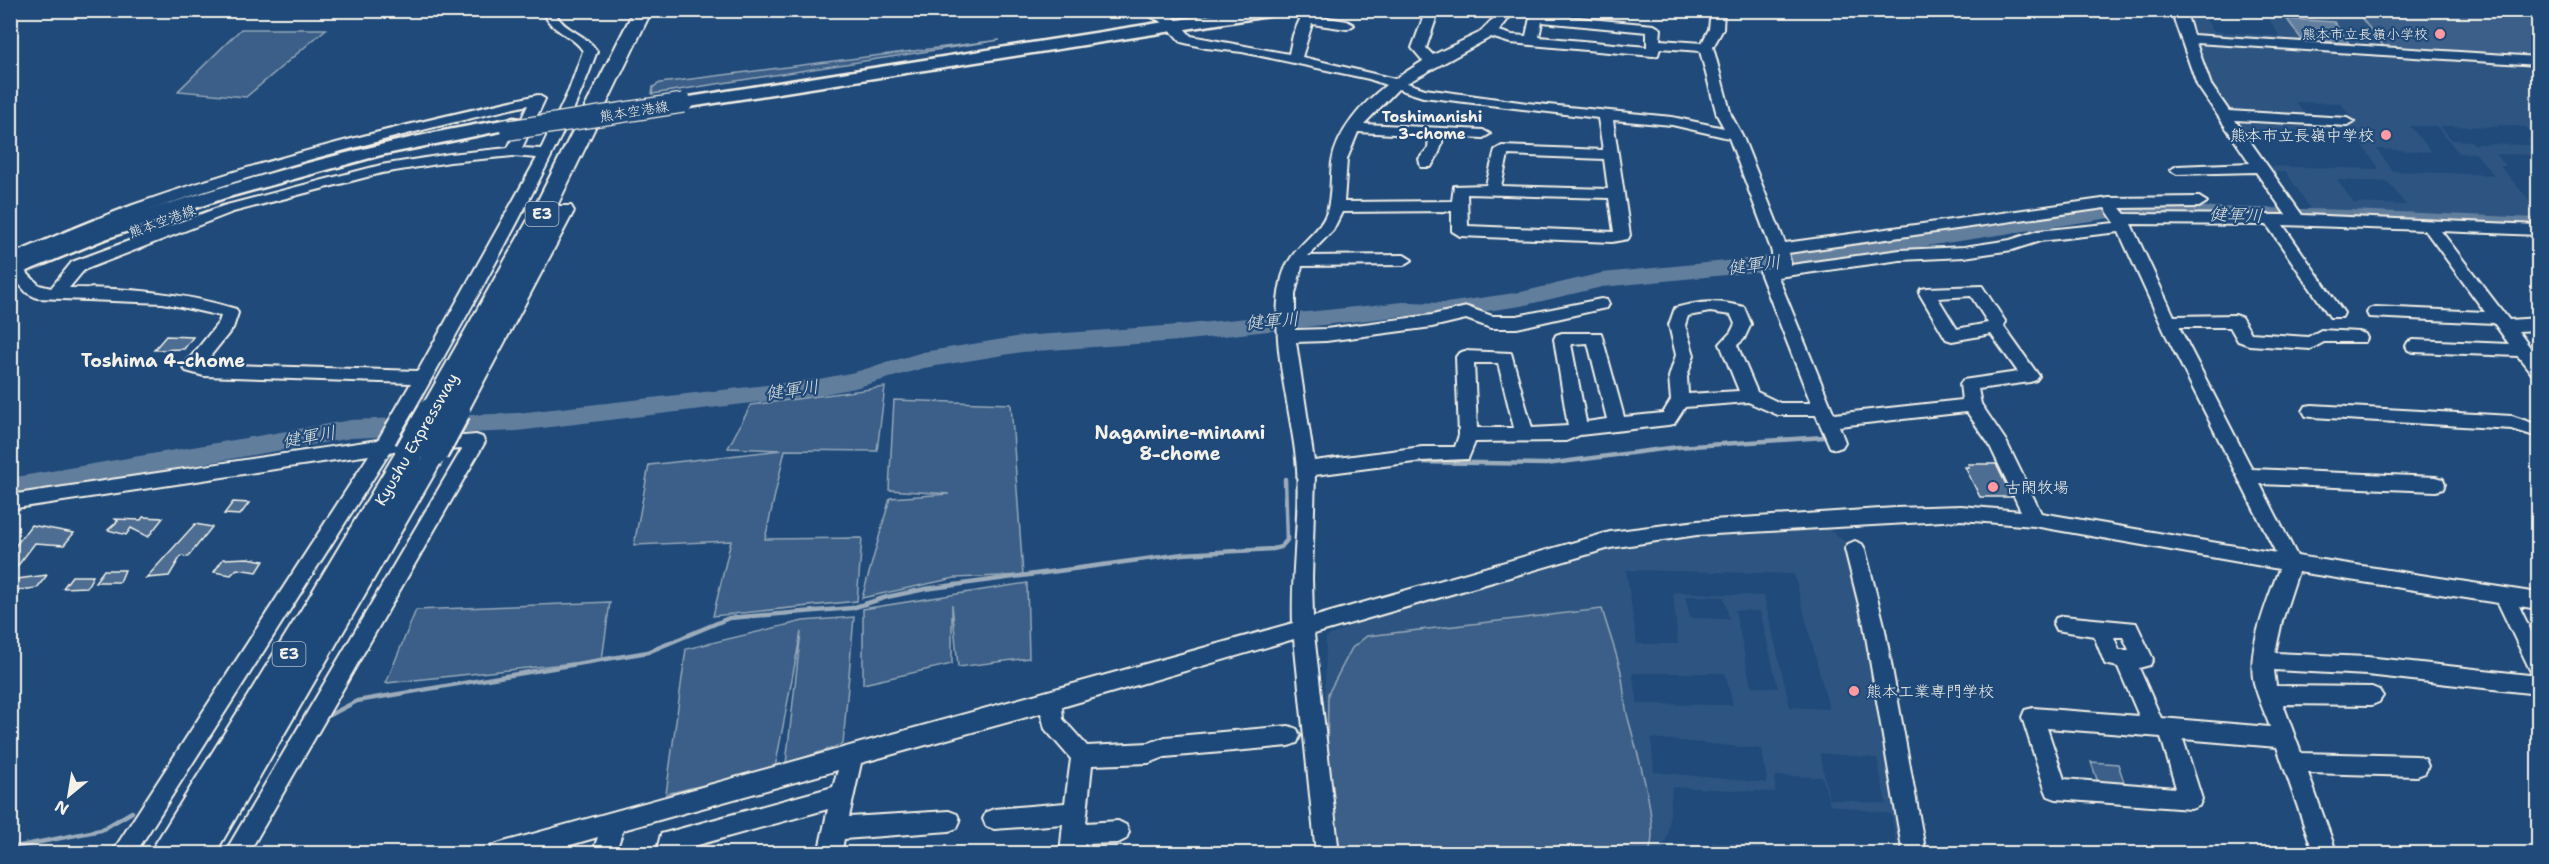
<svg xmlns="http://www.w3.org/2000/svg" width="2549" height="864" font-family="'Shantell Sans','Klee One',sans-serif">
<rect width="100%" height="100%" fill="#1f4a7a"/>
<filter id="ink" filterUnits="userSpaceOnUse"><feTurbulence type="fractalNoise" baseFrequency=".0167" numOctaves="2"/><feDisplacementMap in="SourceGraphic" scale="12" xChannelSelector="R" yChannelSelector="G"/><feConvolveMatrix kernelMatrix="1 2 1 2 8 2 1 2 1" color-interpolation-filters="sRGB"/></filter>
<g filter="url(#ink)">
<g fill="#2d5581" fill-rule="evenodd">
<polygon points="2319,10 2527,11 2538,27 2538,58 2192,36 2187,21 2187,11 2201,11 2213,31 2279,36 2267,15 2216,11"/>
<path d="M2196,42l333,22 9,11v80l-42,-1 10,12h-6l38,44v11l-227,-11 -25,-38h-19l-3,-6 115,3 -2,-4 -28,-36 -105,2 -8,-5 -28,-44zM2296,102l44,1 13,16 -45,-1zM2497,125l29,2 12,12h-11l4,6 -57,-1 -3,-3 -19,-1 -12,-14 58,1zM2410,126h26l23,27h16l19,22 -101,-4 -16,-22 55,3zM2337,180l51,2 18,23 -52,-2z"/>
<path d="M1825,527l30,22 50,304h-7l-7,-39 -61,-9 -8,-28 -47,-1v16l-103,-5 -4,47 -6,19h-14l3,-5 -30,-176 -19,-63 -234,27 -16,12 -14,204 34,1h-39l-9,-116 2,-100 39,-17 249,-73 106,-14zM1626,570l168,4 35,135 -39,-2 -26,-111 -91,-4 5,52h-41zM1685,596l39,1 5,22 -39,-1zM1735,610l25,1 18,77 -27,-2zM1632,673h93l8,32 -95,-1zM1651,738l111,11 5,34 -113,-11zM1820,753l57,5 9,46 -57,-5z"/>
<polygon points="1712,842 1827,850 1827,853 1713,853"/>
</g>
<g fill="#3a5f88" stroke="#97a8b8" stroke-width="1.5">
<polygon points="2356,11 2527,11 2538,27 2538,58 2385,48"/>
<polygon points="241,29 326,29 246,97 178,91"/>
<polygon points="1000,40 652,94 653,87 660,83"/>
<polygon points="885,387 877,451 785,450 765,539 862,538 857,601 713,616 731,541 634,545 649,465 782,450 728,448 751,405"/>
<polygon points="894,400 1011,404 1023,575 955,578 862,598 890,498 949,494 889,490"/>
<polygon points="1027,583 1029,658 958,667 952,604 952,664 863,684 863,609"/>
<polygon points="610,602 602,660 386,683 416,610"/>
<path d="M1602,609c6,21 14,42 19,63 3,15 3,31 7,46 7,28 34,111 20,136l-311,-2 -10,-91 1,-67 24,-46 15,-12z"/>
<polygon points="854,617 843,744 786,764 801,632 775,768 666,794 686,649 803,621"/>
<polygon points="2091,762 2118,764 2127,791 2100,788"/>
</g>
<polygon fill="#627e9d" stroke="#9cacbb" stroke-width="1.5" points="2287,19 2334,22 2349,43 2302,40"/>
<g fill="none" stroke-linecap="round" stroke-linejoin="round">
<polyline stroke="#9cacbb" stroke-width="3" points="1757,265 1762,276"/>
<g stroke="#9cacbb" stroke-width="4.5">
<polyline points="1411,462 1546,464 1678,447 1824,437"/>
<polyline points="324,718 357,701 648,652 729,618 852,608 887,597 925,589 1183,554 1273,549 1281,547 1287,540 1285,479"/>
<polyline points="10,848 101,830 132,812"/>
</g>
<polygon fill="#627e9d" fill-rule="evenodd" points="2117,205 2349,210 2538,218 2538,231 2349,222 2117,217 1757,272 1602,287 1521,306 1446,317 1403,316 1179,341 1022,352 924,368 855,388 819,395 517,431 351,438 10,497 10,478 351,420 517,413 819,379 855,372 923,352 1022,336 1179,325 1403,302 1446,303 1521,292 1602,273 1757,258"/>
</g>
<g fill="#4d6e92" stroke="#f4f1e8" stroke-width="1.5">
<polygon points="166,336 193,337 184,349 154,350"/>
<polygon points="1968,464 1996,464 2012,497 1980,497 1965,467 1969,467"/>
<polygon points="233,502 249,503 240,515 224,514"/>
<polygon points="143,517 163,518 148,537 131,528 126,535 108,530 118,521 115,519 141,520"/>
<polygon points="195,524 212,527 188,557 181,556 169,576 146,578"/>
<polygon points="31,525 74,533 64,545 35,543 10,576 10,553"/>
<polygon points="248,558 264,561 257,572 237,569 231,575 214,572 223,559"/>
<polygon points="104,570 125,570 120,582 95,582"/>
<polygon points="47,575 37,588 10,591 10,580"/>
<polygon points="72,576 93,576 87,587 63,588"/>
</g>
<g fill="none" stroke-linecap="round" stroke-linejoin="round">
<defs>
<g id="minor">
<path d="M547,10h13l-3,6c10,16 28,17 40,35 -21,59 -50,114 -79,170 -39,74 -80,146 -121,219l3,5 -3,5 -7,2 -255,402h-24l258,-399 -359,54v-14l368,-55 33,-57 -207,-7 -18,-5 -3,-4 3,-4 33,-41 2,-6 -58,-13 -126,-5 -10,-5 -17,-19v-19c41,-17 82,-35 123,-50 132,-47 268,-80 405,-110l7,4 -23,49 19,1 28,-59 14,-39c-10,-16 -29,-18 -38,-35zM528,105l-20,43 -58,6 -69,11 -158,41 -151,56 -21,26 -12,-3 -21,-21c42,-18 84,-37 127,-52 125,-45 253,-77 383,-107zM513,156l24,2 -119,213 -214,-7 29,-36 5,-15 -2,-4c-55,-17 -110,-21 -167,-21l15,-18 149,-58 149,-39 68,-11z"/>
<path d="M1137,10h24l13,7 17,19 98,18 4,-19 11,-25h13l-2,6 32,5 7,4 -7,4 -35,-5 -10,33 93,22 28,-18 -11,-13 14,-38h13l-13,38 7,7 46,-22 23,-23h13l-16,21 13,4 14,1 4,-18 6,-4 118,11 7,4 -1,11 42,3 7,-14 2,-19h13l-1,19 -10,18 18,68 11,20 43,108 324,-45 90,-1 8,5 -8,5 -79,1 5,6 161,1 -30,-43 -79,2 -7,-4 7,-4 73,-3 -53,-78 -23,-66 1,-9h12l1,9 5,16 345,22v8l-342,-22 15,42 18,26 118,7 7,4 -7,4 -112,-6 67,95 236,10v10l-97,-4 68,89 29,-2v12l-20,1 20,27v18l-6,-2 -14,-18 -104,-4 -6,-2 -2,-4 2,-4 6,-2 95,4 -15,-21 -125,-6 -2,-4 2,-4 6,-2 110,5 -60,-82 -142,-5 61,88 -2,4h-12l-63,-92 -136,-1 43,92 61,-1 6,2 10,16 57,4 13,-7 38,2 6,2 2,4 -2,4h-41l-13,7 -62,-4 -11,-4 -8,-14h-51l73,142 184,8 7,2 2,5 -2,5 -7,2 -176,-7 37,72 241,37v16l-19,-3 19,40v29l-7,-3 -33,-69 -200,-31 -16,49 -7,32 92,4 171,19v18l-171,-19 -93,-5 2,16 96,1 7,3 4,6 -4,6 -7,3 -89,-1 18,49 116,3 8,3 3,7 -3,7 -8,3 -109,-3 29,81h-23l-37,-107 -94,-8 19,60 -3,7 -8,3 -135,-10 -8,-3 -3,-7 -23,-72 3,-7 8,-2 106,8 -21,-49 -13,-3 -11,-28 -38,-6 -3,-6 3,-6 7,-2 73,7 17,36 -3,6 -11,3 22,50 109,9c-5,-14 -12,-29 -16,-44 -8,-33 14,-83 25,-114l-245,-43 -73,-6 -264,15 -87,13 -296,86 25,220h-23l-22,-215 -232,68 1,12 24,27 62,-3 16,-6 124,-11 8,3 3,7 -3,7 -8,3 -124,11 -16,6 -57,2 -6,58 32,-2 8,4 3,7 -3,7 -8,4 -34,1 -1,10h-23l3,-30 -69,5 -8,-3 -3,-7 3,-7 8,-3 71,-6 6,-44 -26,-30 -4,-16 -180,50 -12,54 100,-6 8,3 3,7 -3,7 -8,3 -105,8 -3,15h-23l10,-45 -148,41v4h-24l5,-20 172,-47 5,-17 -215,60 -8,24h-23l6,-17 -58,17h-51l3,-8 8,-3 793,-220c-2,-52 7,-104 4,-155 -5,-59 -29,-128 -16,-186 7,-36 37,-44 46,-70 5,-17 3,-34 5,-50 5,-31 31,-59 54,-77l-17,-6 -127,-27 -36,-4 -25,-6 -17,-19zM1542,22l105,10v15l-108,-10zM1491,37l19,6 143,13 5,-1 2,-7 40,3 17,64 7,13 -52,-11 -145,-14 -102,-14 -18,-6zM1398,89l25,8 175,21 5,32 -101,-4 -7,4 -9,35 -32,1 -2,15 -108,1 3,-43 11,-27 71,4 -1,12 -9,11 2,8h10c6,-10 11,-18 12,-31l40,2 7,-4 -7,-4 -119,-6zM1613,120l59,5 57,13 42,111 4,18 -13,2 -2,4 51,130h-31l-23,-11 -20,-47 7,-6 7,-15 -7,-17c-25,-7 -44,-6 -69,1l-6,17 7,30 -7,22 2,23 -8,13 -39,4 -23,-84h-39l-6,2 -2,4 14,87 -36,2 -21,-75 -46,-2 -6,2 -3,4 3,78 -4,12h-33l-108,14 -18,-119 30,-1 106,-14 34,-8 25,9h26l84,-19 6,-1 2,-4 -2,-4 -6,-1 -84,17h-25l-25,-9 -35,8 -106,14 -31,1v-36l7,-28 102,-1 8,-5 -8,-5 -96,1 25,-26 9,-18 110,-1v20l8,5 152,6 16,-3 2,-4zM1508,155l96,4 4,30 -107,-3zM1467,194l142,4 5,34 -146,-6zM2105,208l10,15 -77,8 -28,9 -46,7 -64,3 -109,15 -3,-12zM2119,232l46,101 111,220 -235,-40 -35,-72 -25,-37 -3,-15 52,-7 6,-2 3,-4 -35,-49 1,-6 -23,-35 -55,2 -6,1 -2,4 27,46 6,2 39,-7 27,38 -55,8 -3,4 2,16 -128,14 -56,-137 122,-17 64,-3 48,-7 28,-9zM1971,296l17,27 -31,6 -19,-31zM1710,312l21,3 4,9 -4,8 -11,12 19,47 -51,3 -1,-17 7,-22 -9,-30 3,-9zM1588,343l19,76 -21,3 -15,-78zM1474,363h24l16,65h-37zM1748,402l30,13h38l14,32 6,2 6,-2 3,-5 -6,-16 128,-14 22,32 32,67 -60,-5 -66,2 -198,13 -87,11 -297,85 -1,-39 3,-103 107,-14 46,-2 7,-17 91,-1 14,-6 88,-10 6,-1 11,-17zM2114,637h9l6,13h-10zM2047,728l114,9 15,51 -112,-9z"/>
<polygon points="2530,10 2538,10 2538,18 2533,17"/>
<polygon points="2312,405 2512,416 2538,425 2538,437 2512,429 2312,417 2306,416 2303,411 2306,406"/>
<polygon points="476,435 482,437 485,442 248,854 224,854 462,449 431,451 425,449 422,444 425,439"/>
<polygon points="1855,541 1862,544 1865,549 1884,625 1926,854 1903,854 1864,625 1845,549 1848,544"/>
</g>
<g id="major">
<polygon points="1241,10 1283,10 1275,15 683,108 677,107 674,103 677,99 683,98"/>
<path d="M514,118l6,1 3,4 -3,4 -139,28 -156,43 -120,41 -95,39v-14c77,-35 156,-61 237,-84 88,-26 177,-47 267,-62z"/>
</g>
<g id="highway">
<polygon points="634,10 652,10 557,206 571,206 574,211 465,417 456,420 447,417 444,413 441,418 432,421 423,418 419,412 529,218"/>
<polygon points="409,442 418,445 421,451 425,445 434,442 443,445 447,452 215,854 149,854 308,599 400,445"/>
</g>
</defs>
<use href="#minor" stroke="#f4f1e8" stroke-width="4"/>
<use href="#major" stroke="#f4f1e8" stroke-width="5"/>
<use href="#highway" stroke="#f4f1e8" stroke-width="4"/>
<use href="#minor" fill="#1f4a7a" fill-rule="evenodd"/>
<use href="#major" fill="#1f4a7a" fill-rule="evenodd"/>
<use href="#highway" fill="#1f4a7a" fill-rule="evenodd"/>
<defs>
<polyline id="major-bridge" points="510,130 683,103"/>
<g id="highway-bridge">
<polyline points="409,452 432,412"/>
<polyline points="434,452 456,411"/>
</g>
</defs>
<use href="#major-bridge" stroke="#f4f1e8" stroke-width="22" stroke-linecap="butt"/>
<use href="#highway-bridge" stroke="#f4f1e8" stroke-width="33" stroke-linecap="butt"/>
<use href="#major-bridge" stroke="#1f4a7a" stroke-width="19"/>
<use href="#highway-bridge" stroke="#1f4a7a" stroke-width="28"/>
</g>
</g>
<g fill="#ff9aa2" stroke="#1f4a7a" stroke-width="2">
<circle cx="2440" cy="34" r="6"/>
<circle cx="2386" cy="135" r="6"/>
<circle cx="1993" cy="487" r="6"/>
<circle cx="1854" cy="691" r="6"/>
</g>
<g text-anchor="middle" stroke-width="4.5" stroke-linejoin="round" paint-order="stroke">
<g font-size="14" fill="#f4f1e8" stroke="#1f4a7a" text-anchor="end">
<text x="2428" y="39">熊本市立長嶺小学校</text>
</g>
<g font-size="14" fill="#f4f1e8" stroke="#1f4a7a">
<text transform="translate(634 111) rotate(-9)" y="5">熊本空港線</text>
<text transform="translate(162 221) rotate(-20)" y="5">熊本空港線</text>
</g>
<g font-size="15" font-weight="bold" fill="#f4f1e8" stroke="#1f4a7a">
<text x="1432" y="122">Toshimanishi<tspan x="1432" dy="17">3-chome</tspan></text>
</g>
<g fill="#1f4a7a" stroke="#b4bfc7" stroke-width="1.5">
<rect x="525.5" y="202" width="33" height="24" rx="4.5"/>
<rect x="272.5" y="642" width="33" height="24" rx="4.5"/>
</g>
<g font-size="15" font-weight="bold" fill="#f4f1e8">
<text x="542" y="219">E3</text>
<text x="289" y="659">E3</text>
</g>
<g font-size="16" fill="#f4f1e8" stroke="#1f4a7a" text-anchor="start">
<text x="2374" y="141" text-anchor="end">熊本市立長嶺中学校</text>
<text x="2005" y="493">古閑牧場</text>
<text x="1866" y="697">熊本工業専門学校</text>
</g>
<g font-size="16" fill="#f4f1e8" stroke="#1f4a7a">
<text transform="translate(416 439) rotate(-60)" y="6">Kyushu Expressway</text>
</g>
<g font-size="18" font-style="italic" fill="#dee0dd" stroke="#1f4a7a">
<text transform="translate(2236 215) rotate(2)" y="6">健軍川</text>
<text transform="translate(1754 265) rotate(-7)" y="6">健軍川</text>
<text transform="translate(1272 321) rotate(-5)" y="6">健軍川</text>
<text transform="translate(792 390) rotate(-8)" y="6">健軍川</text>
<text transform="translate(309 437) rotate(-10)" y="6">健軍川</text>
</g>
<g font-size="18" font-weight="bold" fill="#f4f1e8" stroke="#1f4a7a">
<text x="163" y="367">Toshima 4-chome</text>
<text x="1180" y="439">Nagamine-minami<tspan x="1180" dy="21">8-chome</tspan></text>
</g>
</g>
<rect width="2549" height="864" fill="none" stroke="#1f4a7a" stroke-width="36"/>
<rect x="18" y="18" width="2513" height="828" fill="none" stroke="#f4f1e8" stroke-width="2" filter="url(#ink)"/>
<g transform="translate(69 795) rotate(210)" stroke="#1f4a7a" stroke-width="4.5" paint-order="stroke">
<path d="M0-4.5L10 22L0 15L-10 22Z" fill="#f4f1e8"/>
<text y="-9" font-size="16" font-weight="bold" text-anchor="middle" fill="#f4f1e8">N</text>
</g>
</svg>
